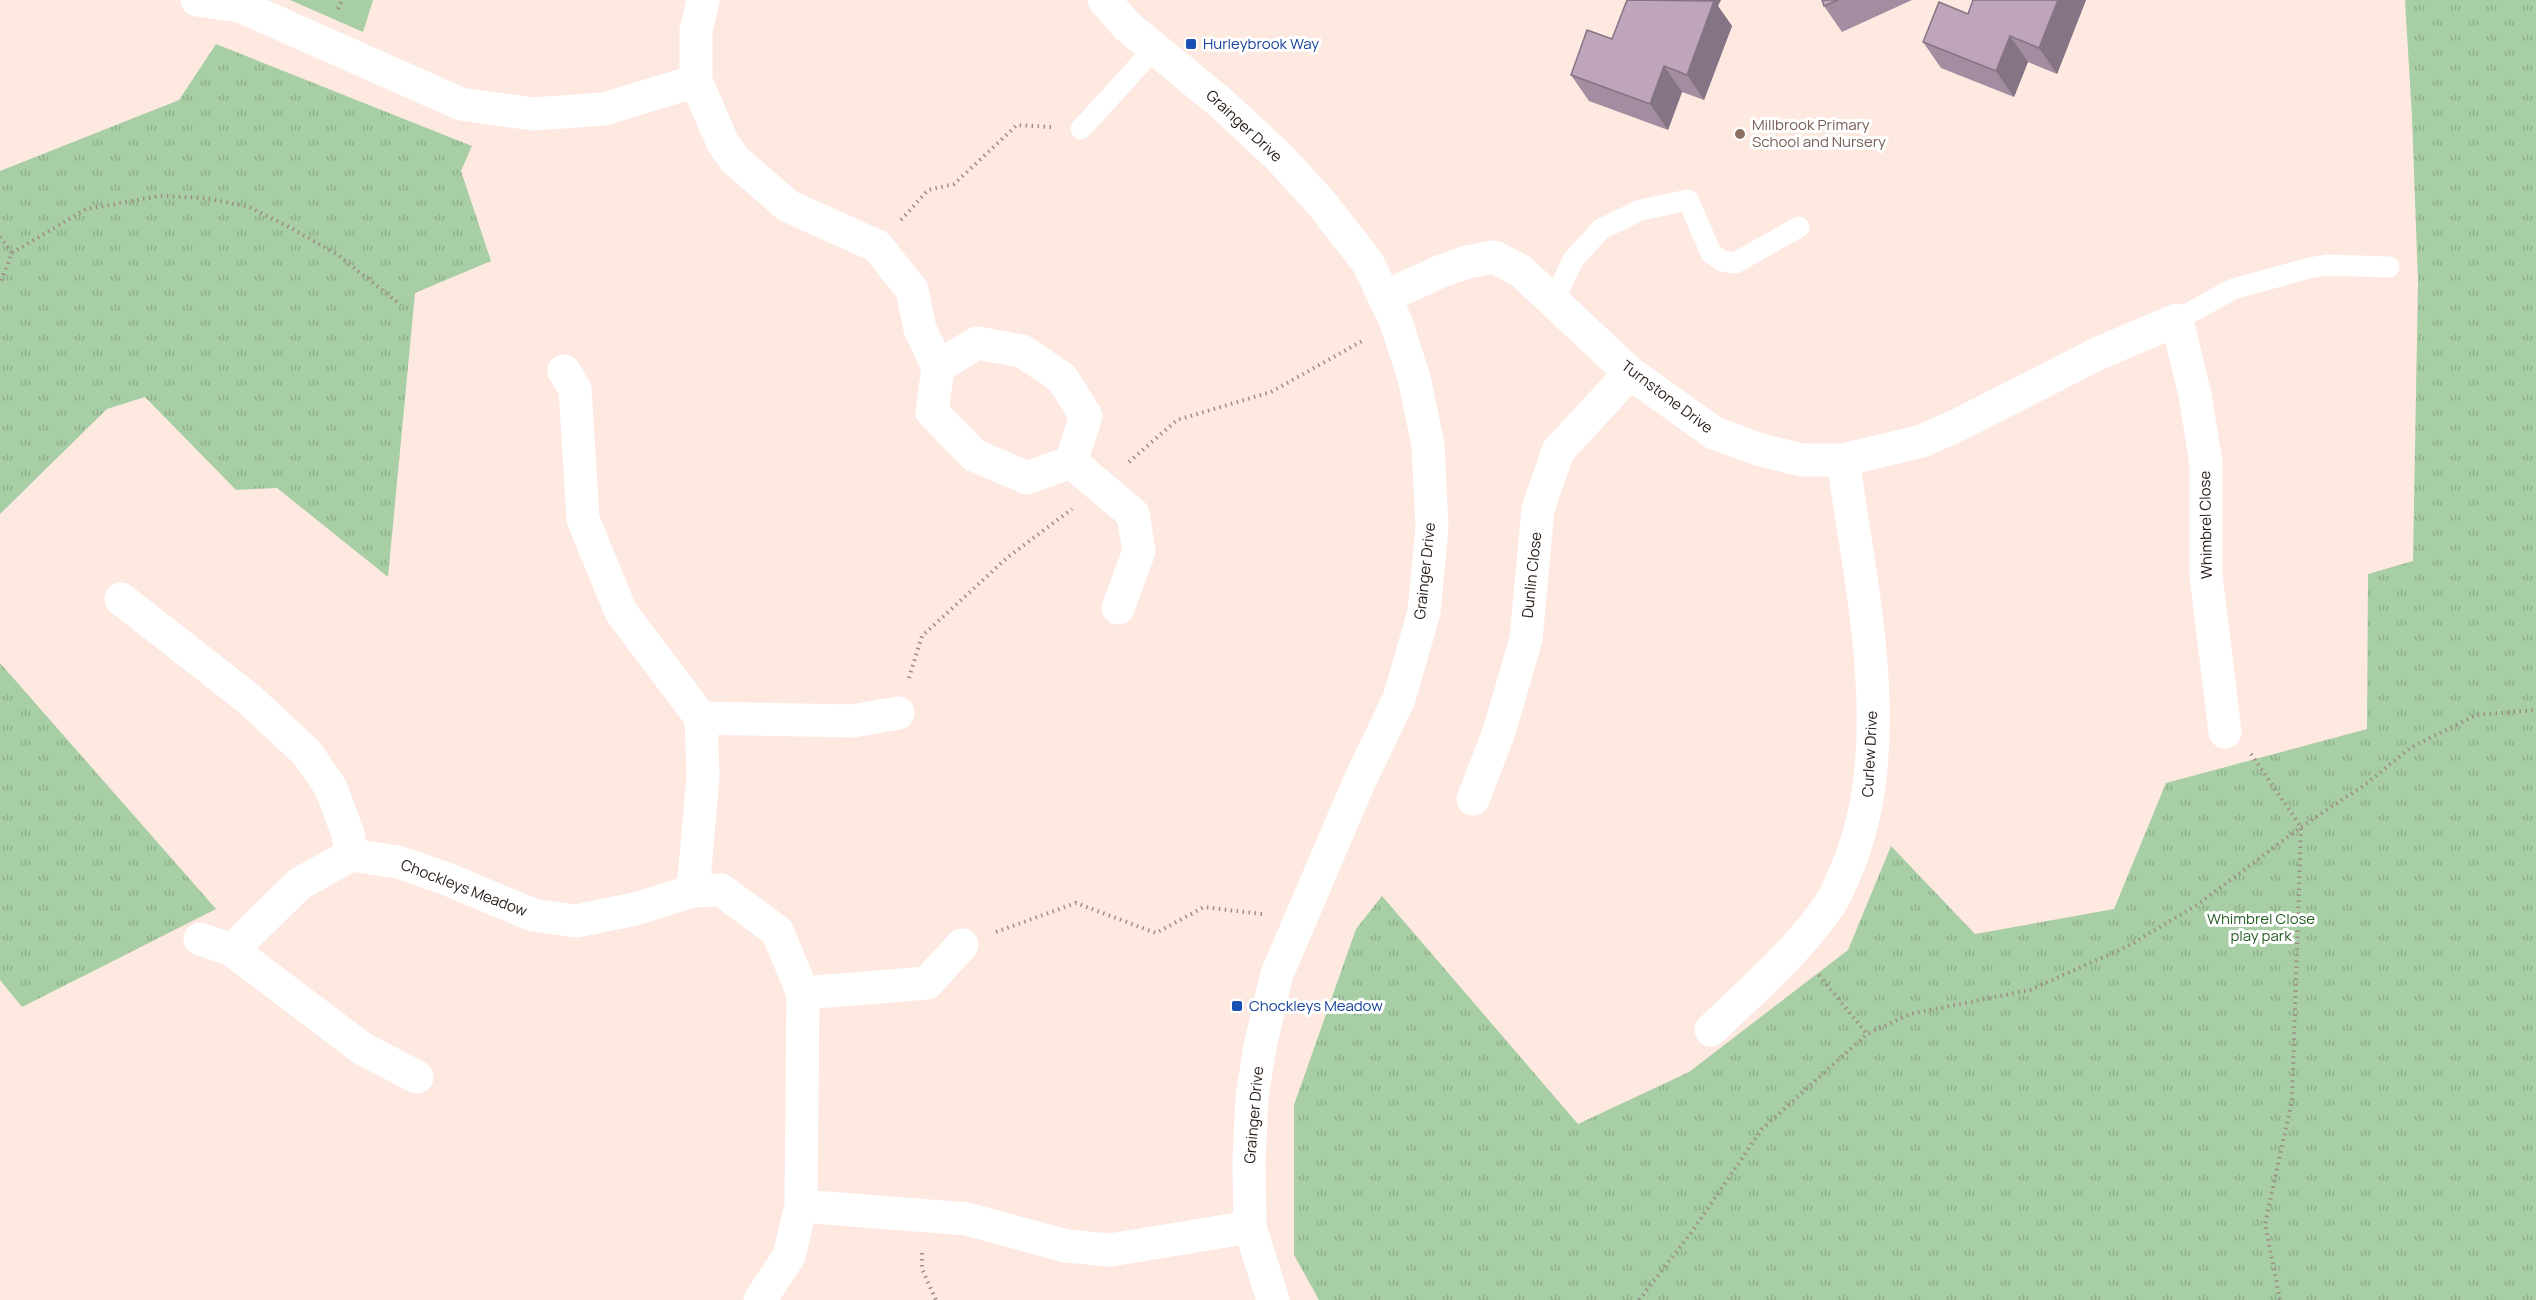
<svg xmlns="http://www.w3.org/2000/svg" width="2536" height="1300" font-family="Manrope,sans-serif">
<defs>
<pattern id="park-tufts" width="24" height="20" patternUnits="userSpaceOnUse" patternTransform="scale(1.5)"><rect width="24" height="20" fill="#a7cea4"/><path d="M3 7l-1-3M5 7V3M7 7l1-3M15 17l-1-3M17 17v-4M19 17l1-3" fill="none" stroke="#90b08c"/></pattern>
</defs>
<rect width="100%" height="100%" fill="#fee9e1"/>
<polygon fill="#a7cea4" points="290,0 373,0 363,32"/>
<g fill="url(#park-tufts)">
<polygon points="2405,0 2536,0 2536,1300 1319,1300 1294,1255 1294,1105 1356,929 1382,896 1578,1124 1689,1072 1848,950 1891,846 1975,934 2114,909 2166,783 2367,729 2368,574 2413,561 2418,282 2412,117"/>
<polygon points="216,44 472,146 461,171 491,261 415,293 388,577 277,488 236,490 145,397 107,409 0,514 0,171 179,100"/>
<polygon points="0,663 216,909 22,1007 0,980"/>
</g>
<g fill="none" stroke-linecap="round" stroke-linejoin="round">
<g stroke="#9e8d86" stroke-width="4" stroke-dasharray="1.5 4.5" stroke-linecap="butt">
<polyline points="338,9 342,0"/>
<polyline points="901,220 928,190 954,184 1017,125 1051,127"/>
<polyline points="0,237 12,253 0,284"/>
<polyline points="12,253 86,209 160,196 205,198 249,207 291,228 338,255 401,305"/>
<polyline points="1129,462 1177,420 1271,392 1364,340"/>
<polyline points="909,678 922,636 1008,557 1072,509"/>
<polyline points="2251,754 2301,827 2292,1100 2265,1224 2280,1300"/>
<polyline points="996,932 1076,903 1156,933 1204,907 1262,914"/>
<polyline points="1819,975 1867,1034"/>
<polyline points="922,1253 922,1269 936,1300"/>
<polyline points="1639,1300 1691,1233 1762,1129 1867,1034 1910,1014 2030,990 2128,946 2197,905 2301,827 2366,784 2410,748 2476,715 2536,710"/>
</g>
<g stroke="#fff" stroke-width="21">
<polyline points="1081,129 1154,49"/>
<polyline points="1554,300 1573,260 1601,229 1641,210 1688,200 1711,253 1722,261 1735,263 1799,227"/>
<polyline points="2177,320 2233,289 2309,268 2327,265 2389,267"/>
</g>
<g stroke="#fff" stroke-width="33">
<polyline points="197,0 240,6 461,104 533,114 604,109 696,81"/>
<polyline points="703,0 696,30 696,81 723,143 735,160 788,206 877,246 912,290 920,329 938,367 932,412 974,455 1027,478 1071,462 1086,416 1062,378 1022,351 977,343 938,367"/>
<polyline points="1385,297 1439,272 1467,262 1494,257 1521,271 1630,373 1714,433 1761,450 1802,460 1843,460 1922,441 1962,423 2099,353 2177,320 2195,395 2206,463 2206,576 2225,732"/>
<polyline points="564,371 575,389 583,519 621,612 701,718 703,776 693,891"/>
<polyline points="1071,462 1133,514 1139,551 1118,608"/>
<polyline points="121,599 249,699 307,753 331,788 348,834 351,855 398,862 447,879 533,915 576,921 635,909 693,891 721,890 777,931 803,993 801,1206 789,1256 760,1300"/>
<polyline points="701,718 853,721 898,713"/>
<polyline points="1473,799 1499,732 1526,639 1538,509 1558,451 1630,373"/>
<polyline points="200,939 232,950 363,1049 417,1077"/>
<polyline points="232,950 299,884 351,855"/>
<polyline points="803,993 927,983 962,945"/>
<path d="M1711,1030c42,-41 88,-79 121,-129 5,-8 9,-19 13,-28 55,-123 16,-284 -2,-413"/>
<polyline points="801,1206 967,1219 1066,1246 1110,1250 1250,1227"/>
</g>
<polyline stroke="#fff" stroke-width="33" points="1104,0 1127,26 1221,103 1279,157 1322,204 1368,263 1396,322 1414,378 1428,445 1432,528 1424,612 1399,699 1360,780 1277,974 1260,1046 1252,1097 1249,1162 1250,1227 1273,1300"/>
</g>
<g fill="#a38ea1">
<polygon points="1822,0 1912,0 1842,32 1824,6"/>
<polygon points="1973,0 2086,0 2057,74 2028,62 2014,97 1941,68 1923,42 1968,14"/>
<polygon points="1718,6 1732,26 1704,100 1682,92 1668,130 1589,101 1571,75 1612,39"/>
</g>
<g fill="#857483">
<polygon points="1700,0 1721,0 1718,6 1732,26 1704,100 1687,75"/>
<polygon points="2058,0 2086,0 2057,74 2039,48"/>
<polygon points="2010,36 2028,62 2014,97 1996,71"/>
<polygon points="1664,66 1682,92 1668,130 1650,104"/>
</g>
<g fill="#bea5bb" stroke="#857483" stroke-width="1.5">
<polygon points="1627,0 1714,1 1687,75 1664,66 1650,104 1571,75 1587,30 1612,39"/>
<polygon points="1822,0 1838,0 1824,6"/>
<polygon points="1973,0 2058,0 2039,48 2010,36 1996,71 1923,42 1939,2 1968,14"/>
</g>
<g fill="#1a4fb4" stroke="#fff" stroke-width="2">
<rect x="1185" y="38" width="12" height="12" rx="3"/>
<rect x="1231" y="1000" width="12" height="12" rx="3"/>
</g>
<circle fill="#8d6e63" stroke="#fff" stroke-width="2" cx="1740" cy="134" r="6"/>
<g text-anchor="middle" stroke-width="6" stroke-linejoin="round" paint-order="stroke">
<g font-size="15" fill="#164399" stroke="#fff" text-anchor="start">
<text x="1203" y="49">Hurleybrook Way</text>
<text x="1249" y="1011">Chockleys Meadow</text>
</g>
<g font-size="15" fill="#785e54" stroke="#fff" text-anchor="start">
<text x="1752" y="130">Millbrook Primary<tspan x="1752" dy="17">School and Nursery</tspan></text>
</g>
<g font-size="15" fill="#271b16" stroke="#fff">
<text transform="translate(1244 126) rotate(43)" y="5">Grainger Drive</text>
<text transform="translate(1667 397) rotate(37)" y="5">Turnstone Drive</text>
<text transform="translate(2206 525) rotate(-91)" y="5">Whimbrel Close</text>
<text transform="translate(1425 571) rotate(-84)" y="5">Grainger Drive</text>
<text transform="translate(1532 575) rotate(-84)" y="5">Dunlin Close</text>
<text transform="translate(1870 754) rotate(-87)" y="5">Curlew Drive</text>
<text transform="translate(464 888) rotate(21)" y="5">Chockleys Meadow</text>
<text transform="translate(1254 1115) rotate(-85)" y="5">Grainger Drive</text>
</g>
<g font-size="15" fill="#265d24" stroke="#fff">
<text x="2261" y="924">Whimbrel Close<tspan x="2261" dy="17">play park</tspan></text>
</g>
</g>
</svg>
